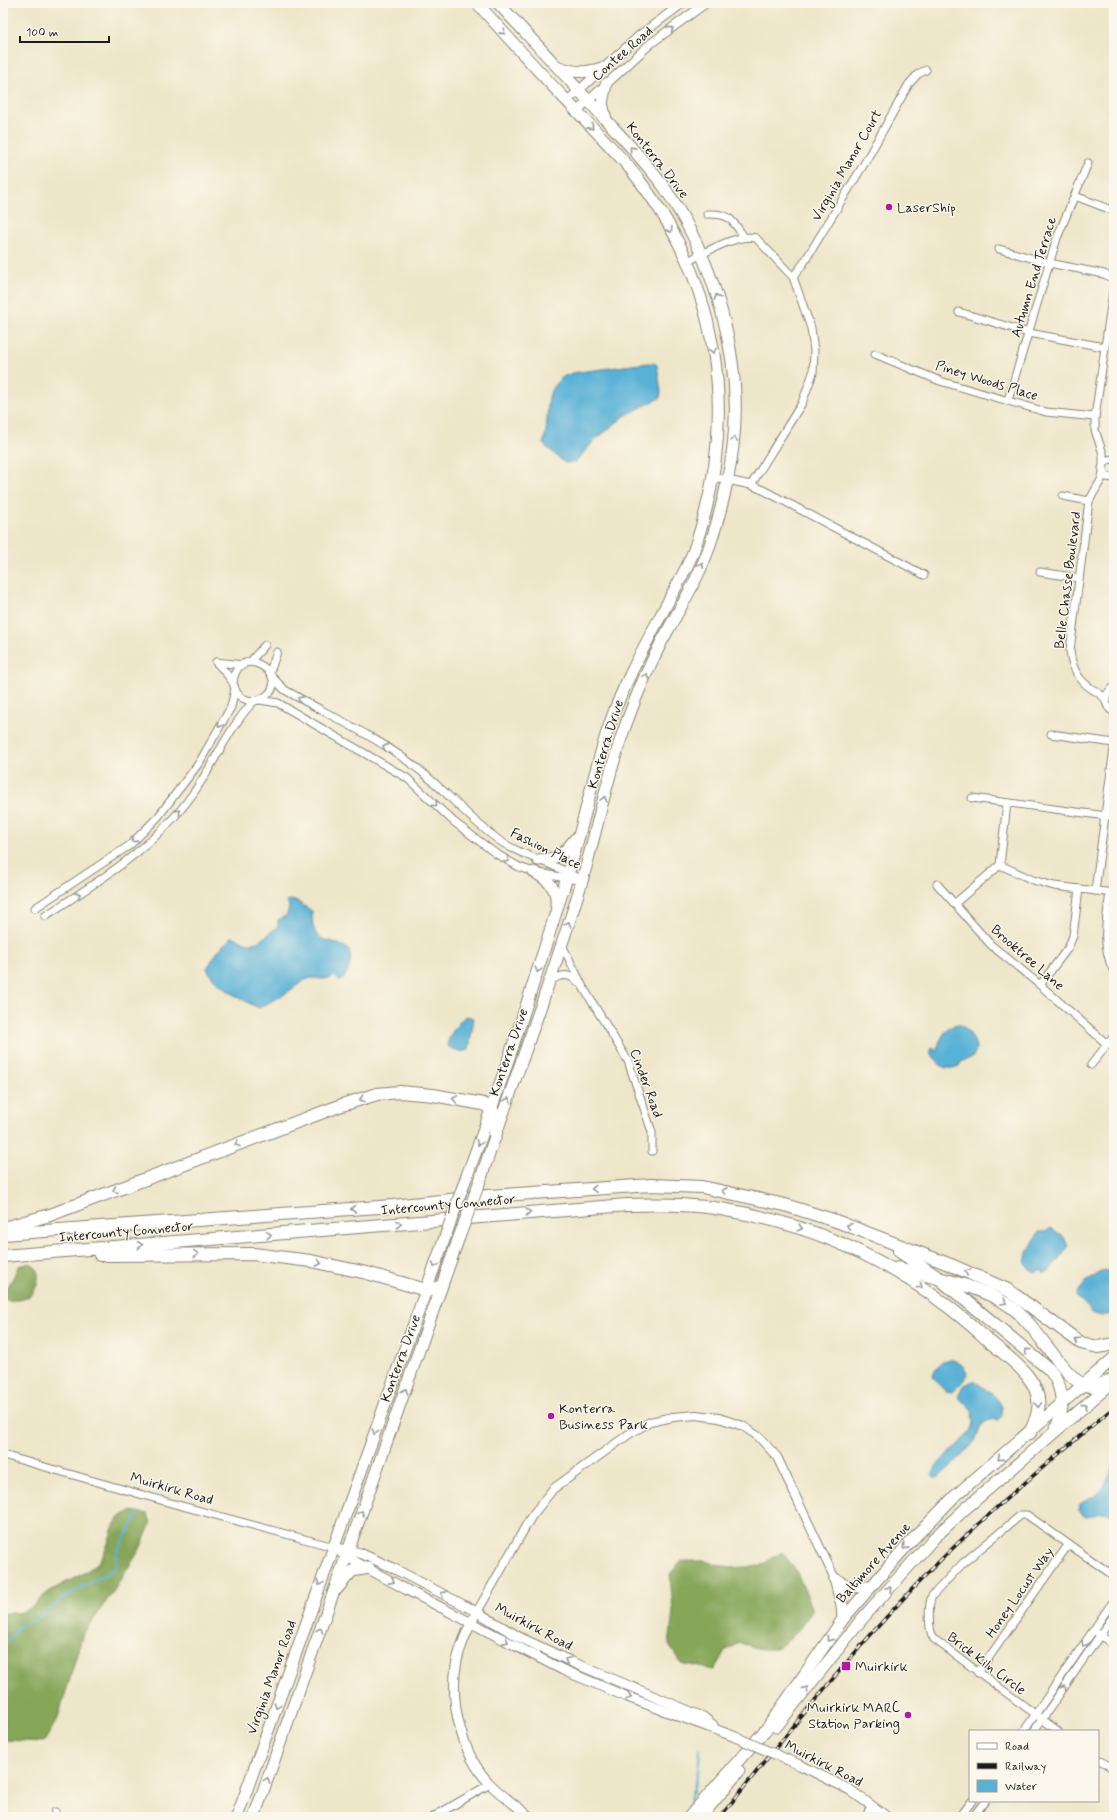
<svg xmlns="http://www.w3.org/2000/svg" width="1117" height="1820" font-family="Mynerve,sans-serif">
<rect width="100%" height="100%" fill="#fbf7ec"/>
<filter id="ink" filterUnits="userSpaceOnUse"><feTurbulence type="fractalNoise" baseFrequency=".025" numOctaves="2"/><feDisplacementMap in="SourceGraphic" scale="8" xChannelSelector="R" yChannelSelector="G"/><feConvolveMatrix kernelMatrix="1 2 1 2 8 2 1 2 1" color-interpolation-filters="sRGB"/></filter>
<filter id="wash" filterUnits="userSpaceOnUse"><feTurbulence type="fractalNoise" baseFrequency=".012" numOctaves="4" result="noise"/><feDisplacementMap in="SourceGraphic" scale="16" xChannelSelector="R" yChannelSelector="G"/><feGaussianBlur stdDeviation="0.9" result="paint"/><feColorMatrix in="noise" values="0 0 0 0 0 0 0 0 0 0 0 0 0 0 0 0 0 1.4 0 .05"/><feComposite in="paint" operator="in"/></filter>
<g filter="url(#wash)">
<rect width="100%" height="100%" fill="#eee6c9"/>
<g fill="#86a659" stroke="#51613a">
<path d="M30,1263l8,7c2,24 -11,34 -35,29v-11l5,-1 11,-21z"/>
<path d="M132,1511l16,3 3,9 -11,26 -25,40 -32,45 -25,84 -14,24 -41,-2v-126c8,-2 17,0 24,-4 9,-4 15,-14 23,-19 15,-9 32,-15 45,-26 21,-18 8,-45 37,-54z"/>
<path d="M782,1552l14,18 17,40c-11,15 -27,41 -48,39 -8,0 -17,-4 -25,-6l-15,8 -11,19 -33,-7 -12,-18 4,-34 -3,-37 11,-13h24l25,7 30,-2z"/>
</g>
<g fill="#59b1d6" stroke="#3a6679">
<path d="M648,363h6l3,2 4,27 -1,6 -34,17 -30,24 -21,23 -10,1 -22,-19c10,-28 -6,-59 29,-71z"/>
<path d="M291,900l7,2 14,9c0,38 15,23 37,39 4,12 -1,23 -9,32l-5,-6 -10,3 -14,-1 -6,2 -20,14 -26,14c-14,-6 -48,-25 -52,-40l11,-17 13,-14c6,0 11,5 18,6 13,1 19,-11 29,-16v-7l9,-5 2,-8 -2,-6z"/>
<path d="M466,1016l8,2 -5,31c-5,5 -16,1 -22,-3 1,-10 11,-24 19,-30z"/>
<path d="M958,1024c8,2 17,15 18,23 0,4 -2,7 -3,10l-12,5 -2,4c-9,4 -19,3 -23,-7l-5,-3 -1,-7 2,-1 5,3c2,-11 9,-25 21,-27z"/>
<polygon points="1051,1228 1064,1237 1068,1247 1050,1270 1044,1274 1042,1270 1035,1273 1025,1264 1027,1253 1039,1232 1045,1232"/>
<path d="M1105,1270l7,2 2,4v37l-13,3 -9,-3c-4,-8 -12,-10 -16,-17 4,-12 18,-21 29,-26z"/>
<path d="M950,1359l11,4 6,10 -2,7 -13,12 -6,-1 -13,-14c2,-10 8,-16 17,-18z"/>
<path d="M973,1381l6,2v2c11,6 33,22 19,35 -6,-1 -11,0 -15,4 -5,4 -4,11 -8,17 -11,13 -22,24 -36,36h-5l-2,-3 5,-9 32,-31 4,-7 1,-6 -2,-11 -14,-13 5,-11z"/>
<path d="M1114,1464v67c-1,-4 0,-7 -1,-10 -4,-15 -19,-4 -28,-4l-6,-6 1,-7 15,-9 9,-8z"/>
</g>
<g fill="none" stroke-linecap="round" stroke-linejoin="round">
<g stroke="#59b1d6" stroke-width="2">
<polyline points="3,1643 9,1640 17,1628 40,1617 64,1597 113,1570 116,1566 117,1552 139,1512"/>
<polyline points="688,1807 698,1772 700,1749"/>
</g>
</g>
</g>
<g filter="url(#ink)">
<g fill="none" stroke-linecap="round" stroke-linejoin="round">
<defs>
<g id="minor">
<polyline points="1075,196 1114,211"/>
<path d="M707,214c23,-1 25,6 37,23"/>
<polyline points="999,249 1049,263 1104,274 1114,279"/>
<path d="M688,261c17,-8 49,-28 68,-23l37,39 18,51 3,23 -1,22 -11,30 -51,82"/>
<polyline points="793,277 803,264 864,164 909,84 918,74 926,70"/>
<polyline points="959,312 1029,333 1104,347"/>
<polyline points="875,354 940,381 1046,412 1095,417"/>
<polyline points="1008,400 1057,238 1088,163"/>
<polyline points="1114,459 1107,460 1102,468 1106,477 1114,478"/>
<polyline points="1103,464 1103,454 1095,430 1095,417 1114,285"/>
<path d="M1103,473l-2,7 -12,21 -19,150c2,17 8,29 22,38 6,4 11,5 14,12"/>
<polyline points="713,477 751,485 765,491 924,575"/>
<polyline points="1063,496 1089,501"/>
<polyline points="1040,572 1079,578"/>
<polyline points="250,662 265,645"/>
<polyline points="270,672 277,652"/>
<path d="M272,677l13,13c43,25 95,48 133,79 30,23 53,53 85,74 25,16 55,21 79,38"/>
<path d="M233,683c4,-45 64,-5 30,15 -10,6 -24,2 -28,-9 -1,-3 -1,-5 -3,-8 -5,-7 -10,-13 -16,-19l27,3"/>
<path d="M1114,687c-10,6 -11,19 0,25"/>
<polyline points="260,700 278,703 407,778 454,822 495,853 519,867 534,872 582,881"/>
<polyline points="1051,734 1114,743"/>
<polyline points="972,798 1114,817"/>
<polyline points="1000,865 1033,880 1054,886 1114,893"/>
<polyline points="937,884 991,945 1040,985 1107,1044"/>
<polyline points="1095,891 1114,748"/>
<path d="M1110,893c-4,27 -9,53 4,79"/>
<polyline points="954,904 1000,865 1007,803"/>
<polyline points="35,908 130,845 158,817 199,763 231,707 235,689"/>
<path d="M45,916c53,-34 110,-69 147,-121 22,-30 36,-67 62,-94"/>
<polyline points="562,945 583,987 628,1061 652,1132 652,1151"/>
<path d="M549,982c10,-7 19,-10 29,0"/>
<polyline points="1040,985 1068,948 1073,936 1079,889"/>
<polyline points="1091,1065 1114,1036"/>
<polyline points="3,1455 171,1503 334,1547"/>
<polyline points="1098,1634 1114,1645"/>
<polyline points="978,1673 1068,1545"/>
<polyline points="1024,1731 1114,1600"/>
<polyline points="1034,1731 1114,1615"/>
<path d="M1058,1731l-124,-92c-6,-8 -6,-34 -2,-43l31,-33 58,-48h6l87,61"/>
<polyline points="1098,1759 1114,1769"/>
<polyline points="54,1817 55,1812"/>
<polyline points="433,1817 490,1784"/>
<polyline points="866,1817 871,1805"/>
<polyline points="960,1817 972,1801"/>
<polyline points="973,1817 985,1801"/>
</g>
<g id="tertiary">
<polyline points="567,101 640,35 683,3"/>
<polyline points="577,111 650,44 706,3"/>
<polyline points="477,1612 531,1517 553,1489 629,1434 650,1422 673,1417 696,1415 719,1418 743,1426 759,1437 777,1457 835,1579"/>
</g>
<g id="secondary">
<polyline points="334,1547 345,1556 407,1590 563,1670 625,1696 733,1736"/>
<polyline points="342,1549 360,1553 391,1567 477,1612 519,1637 572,1662 703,1717 713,1725"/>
<path d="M474,1617c-8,16 -15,31 -18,49 -6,39 6,89 34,118 12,12 27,22 40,33"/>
<polyline points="802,1766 850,1790 887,1817"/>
</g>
<g id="primary">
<path d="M559,67c16,6 27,6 43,1"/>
<polyline points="606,119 602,103 606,84"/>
<path d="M538,860c20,-1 25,-5 37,-21"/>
<path d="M534,872c14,8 24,16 22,33"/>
<path d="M466,1178c38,-100 70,-202 102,-304 16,-50 25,-101 42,-151 15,-43 38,-83 59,-123 9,-17 20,-35 26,-53 46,-135 24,-271 -67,-381 -20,-23 -42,-45 -63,-67 -30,-31 -59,-64 -88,-96"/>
<path d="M481,1178c33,-99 71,-197 101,-297 15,-51 25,-106 44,-157 10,-28 22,-56 36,-83 16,-30 36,-61 47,-93 11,-33 20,-67 24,-102 11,-87 -19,-187 -69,-259 -18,-24 -39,-47 -60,-69 -35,-39 -71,-77 -106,-115"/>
<polyline points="835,1579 842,1605 843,1619"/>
<path d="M835,1579c13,8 21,9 35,7"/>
<polyline points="337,1589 352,1571 369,1568"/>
<polyline points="776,1727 862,1619 934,1538 965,1509 1114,1381"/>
<polyline points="237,1817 444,1240"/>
<polyline points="254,1817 458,1240"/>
<polyline points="689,1817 768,1727 843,1619 909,1543 954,1497 1114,1358"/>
<polyline points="701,1817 739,1771"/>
</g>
<g id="motorway">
<polyline points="3,1228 50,1215 342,1105 377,1094 400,1092 433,1095 483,1104 492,1109 496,1122 495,1137"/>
<polyline points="3,1234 393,1206 488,1196 651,1185 702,1187 785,1205 836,1221 951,1265 1008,1290 1081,1343 1098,1347 1114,1344"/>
<path d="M899,1251l41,28 110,91c15,19 14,39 6,60"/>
<polyline points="100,1255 253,1254 311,1261 367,1273 426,1290 441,1287"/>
<path d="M3,1256l624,-51c33,-1 67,-1 99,5 102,17 189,62 264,132 20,17 53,38 48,68 -1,8 -5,16 -8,23"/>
<path d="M898,1268c37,10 79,16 112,38 24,15 55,74 75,79 10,3 20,-2 29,-6"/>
</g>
</defs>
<use href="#minor" stroke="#858172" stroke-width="9"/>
<use href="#tertiary" stroke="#858172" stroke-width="10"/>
<use href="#secondary" stroke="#858172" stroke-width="11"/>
<use href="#primary" stroke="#858172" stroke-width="13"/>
<use href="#motorway" stroke="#858172" stroke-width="14"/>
<use href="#minor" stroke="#fff" stroke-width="7"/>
<use href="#tertiary" stroke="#fff" stroke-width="8"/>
<use href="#secondary" stroke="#fff" stroke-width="9"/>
<use href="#primary" stroke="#fff" stroke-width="11"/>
<use href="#motorway" stroke="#fff" stroke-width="12"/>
<defs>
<path id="rail" d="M720,1817c64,-79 127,-159 197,-233 61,-64 130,-120 197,-177"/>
</defs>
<use href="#rail" stroke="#1c1c1c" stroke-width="3.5"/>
<use href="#rail" stroke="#fbf7ec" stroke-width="2" stroke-dasharray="6" stroke-linecap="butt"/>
<defs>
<polyline id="secondary-bridge" points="733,1736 802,1766"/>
<g id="primary-bridge">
<polyline points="444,1240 466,1178"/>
<polyline points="458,1240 481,1178"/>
</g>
</defs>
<use href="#secondary-bridge" stroke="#858172" stroke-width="11" stroke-linecap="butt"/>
<use href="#primary-bridge" stroke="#858172" stroke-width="13" stroke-linecap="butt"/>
<use href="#secondary-bridge" stroke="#fff" stroke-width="9"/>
<use href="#primary-bridge" stroke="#fff" stroke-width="11"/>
</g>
<defs><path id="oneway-chevron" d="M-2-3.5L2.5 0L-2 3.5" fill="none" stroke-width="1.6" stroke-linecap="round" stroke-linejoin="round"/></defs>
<g stroke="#999">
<use href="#oneway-chevron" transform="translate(671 29) rotate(-37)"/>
<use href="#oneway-chevron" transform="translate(503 32) rotate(48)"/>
<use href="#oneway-chevron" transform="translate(591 127) rotate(48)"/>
<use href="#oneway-chevron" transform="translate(632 149) rotate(-132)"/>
<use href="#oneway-chevron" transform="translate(670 230) rotate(60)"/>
<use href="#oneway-chevron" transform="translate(717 297) rotate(-108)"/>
<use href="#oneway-chevron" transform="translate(713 351) rotate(80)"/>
<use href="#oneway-chevron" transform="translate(734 439) rotate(-87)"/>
<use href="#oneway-chevron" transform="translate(701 565) rotate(-65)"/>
<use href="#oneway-chevron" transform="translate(646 676) rotate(-65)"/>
<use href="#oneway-chevron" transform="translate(300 699) rotate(-151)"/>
<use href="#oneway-chevron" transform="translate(220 725) rotate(120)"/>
<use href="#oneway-chevron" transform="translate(385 747) rotate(-151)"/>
<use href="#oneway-chevron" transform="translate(604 799) rotate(-75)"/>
<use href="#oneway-chevron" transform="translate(435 804) rotate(43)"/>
<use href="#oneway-chevron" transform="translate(178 812) rotate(-50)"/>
<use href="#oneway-chevron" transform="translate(134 840) rotate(136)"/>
<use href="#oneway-chevron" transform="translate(507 860) rotate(30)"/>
<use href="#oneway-chevron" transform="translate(78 895) rotate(-33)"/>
<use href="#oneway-chevron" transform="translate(568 924) rotate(-72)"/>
<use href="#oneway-chevron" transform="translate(538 970) rotate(108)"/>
<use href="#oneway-chevron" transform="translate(362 1099) rotate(163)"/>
<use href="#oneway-chevron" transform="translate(455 1099) rotate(-170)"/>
<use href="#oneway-chevron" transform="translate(508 1100) rotate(-71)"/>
<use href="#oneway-chevron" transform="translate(479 1143) rotate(111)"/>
<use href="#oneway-chevron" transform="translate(237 1144) rotate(160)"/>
<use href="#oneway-chevron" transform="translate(594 1189) rotate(176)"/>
<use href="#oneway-chevron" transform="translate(115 1190) rotate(159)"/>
<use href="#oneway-chevron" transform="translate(724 1191) rotate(-169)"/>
<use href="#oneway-chevron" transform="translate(353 1209) rotate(176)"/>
<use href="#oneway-chevron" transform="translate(528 1212) rotate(-5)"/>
<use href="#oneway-chevron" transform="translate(399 1224) rotate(-5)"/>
<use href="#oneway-chevron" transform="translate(849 1226) rotate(-158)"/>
<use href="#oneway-chevron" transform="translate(800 1228) rotate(16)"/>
<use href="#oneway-chevron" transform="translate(269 1235) rotate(-5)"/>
<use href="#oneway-chevron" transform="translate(140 1245) rotate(-5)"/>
<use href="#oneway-chevron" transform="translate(196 1254) rotate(-1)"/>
<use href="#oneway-chevron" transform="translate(319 1263) rotate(11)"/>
<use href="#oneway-chevron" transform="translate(435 1265) rotate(110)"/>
<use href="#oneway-chevron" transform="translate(967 1272) rotate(-156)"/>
<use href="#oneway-chevron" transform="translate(920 1286) rotate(34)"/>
<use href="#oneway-chevron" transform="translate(1004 1302) rotate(31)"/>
<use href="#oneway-chevron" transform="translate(1077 1340) rotate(-146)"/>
<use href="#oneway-chevron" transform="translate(1027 1351) rotate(-140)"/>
<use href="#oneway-chevron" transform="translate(405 1391) rotate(-70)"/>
<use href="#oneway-chevron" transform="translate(1038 1405) rotate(89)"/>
<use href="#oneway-chevron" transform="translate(1085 1406) rotate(-41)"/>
<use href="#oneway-chevron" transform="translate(375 1432) rotate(110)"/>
<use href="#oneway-chevron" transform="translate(1000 1458) rotate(139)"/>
<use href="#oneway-chevron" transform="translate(361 1513) rotate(-70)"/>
<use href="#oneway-chevron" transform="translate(905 1547) rotate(132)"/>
<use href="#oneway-chevron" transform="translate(392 1581) rotate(29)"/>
<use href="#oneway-chevron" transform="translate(320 1583) rotate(110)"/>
<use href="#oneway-chevron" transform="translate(889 1589) rotate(-48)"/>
<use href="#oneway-chevron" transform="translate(443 1594) rotate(-152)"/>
<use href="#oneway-chevron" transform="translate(320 1630) rotate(-71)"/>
<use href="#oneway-chevron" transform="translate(829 1639) rotate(125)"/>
<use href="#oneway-chevron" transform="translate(506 1641) rotate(28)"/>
<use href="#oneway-chevron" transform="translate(1084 1644) rotate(124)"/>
<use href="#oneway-chevron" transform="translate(567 1660) rotate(-155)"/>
<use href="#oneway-chevron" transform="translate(1064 1688) rotate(-55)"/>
<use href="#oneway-chevron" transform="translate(806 1689) rotate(-51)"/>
<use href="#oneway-chevron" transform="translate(629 1697) rotate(19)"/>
<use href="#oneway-chevron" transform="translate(277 1706) rotate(110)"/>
<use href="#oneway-chevron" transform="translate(267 1780) rotate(-70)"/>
</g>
</g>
<g fill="#b5179e" stroke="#fbf7ec" stroke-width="1.5">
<circle cx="889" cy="207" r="4"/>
<circle cx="551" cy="1416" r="4"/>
<rect x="841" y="1661" width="10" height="10" rx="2"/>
<circle cx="908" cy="1715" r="4"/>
</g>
<g text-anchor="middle" stroke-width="3" stroke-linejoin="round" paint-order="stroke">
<g font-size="14" fill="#1c1c1c" stroke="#fbf7ec">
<text transform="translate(622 53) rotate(-41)" y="5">Contee Road</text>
<text transform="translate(658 160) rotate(52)" y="5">Konterra Drive</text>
<text transform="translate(846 165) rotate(-60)" y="5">Virginia Manor Court</text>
<text transform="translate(1033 277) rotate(-73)" y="5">Autumn End Terrace</text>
<text transform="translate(987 380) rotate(17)" y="5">Piney Woods Place</text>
<text transform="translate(1067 580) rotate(-83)" y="5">Belle Chasse Boulevard</text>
<text transform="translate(605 744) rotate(-73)" y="5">Konterra Drive</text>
<text transform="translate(546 848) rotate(26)" y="5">Fashion Place</text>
<text transform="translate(1028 957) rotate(41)" y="5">Brooktree Lane</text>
<text transform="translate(508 1052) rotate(-71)" y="5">Konterra Drive</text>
<text transform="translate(647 1083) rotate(70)" y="5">Cinder Road</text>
<text transform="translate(448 1204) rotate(-5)" y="5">Intercounty Connector</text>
<text transform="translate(126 1231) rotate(-5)" y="5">Intercounty Connector</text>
<text transform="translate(400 1358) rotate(-70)" y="5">Konterra Drive</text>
<text transform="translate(172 1488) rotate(16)" y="5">Muirkirk Road</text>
<text transform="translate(873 1562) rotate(-48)" y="5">Baltimore Avenue</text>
<text transform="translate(1019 1592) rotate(-55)" y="5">Honey Locust Way</text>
<text transform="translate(534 1626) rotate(28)" y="5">Muirkirk Road</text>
<text transform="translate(987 1663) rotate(37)" y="5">Brick Kiln Circle</text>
<text transform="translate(271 1677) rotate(-70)" y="5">Virginia Manor Road</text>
<text transform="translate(824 1763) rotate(27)" y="5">Muirkirk Road</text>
</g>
<g font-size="14" fill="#1c1c1c" stroke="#fbf7ec" text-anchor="start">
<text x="897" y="212">LaserShip</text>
<text x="559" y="1413">Konterra<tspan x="559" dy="16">Business Park</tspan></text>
<text x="855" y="1671">Muirkirk</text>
<text x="900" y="1712" text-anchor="end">Muirkirk MARC<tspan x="900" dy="16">Station Parking</tspan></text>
</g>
</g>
<rect width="1117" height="1820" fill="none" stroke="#fbf7ec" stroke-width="16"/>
<rect x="969" y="1730" width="130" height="72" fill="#fbf7ec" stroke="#a29f99"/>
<rect x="977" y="1743" width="20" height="6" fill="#ffffff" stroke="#a29f99"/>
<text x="1005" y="1750" font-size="12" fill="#1c1c1c">Road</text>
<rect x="977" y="1763" width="20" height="6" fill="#1c1c1c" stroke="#a29f99"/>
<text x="1005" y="1770" font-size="12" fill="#1c1c1c">Railway</text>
<rect x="977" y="1780" width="20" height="12" fill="#59b1d6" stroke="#a29f99"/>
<text x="1005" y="1790" font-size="12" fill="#1c1c1c">Water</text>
<path d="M20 36v6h89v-6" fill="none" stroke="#1c1c1c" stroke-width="2"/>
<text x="26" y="36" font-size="12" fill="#1c1c1c" stroke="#fbf7ec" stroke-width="3" paint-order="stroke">100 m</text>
</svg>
